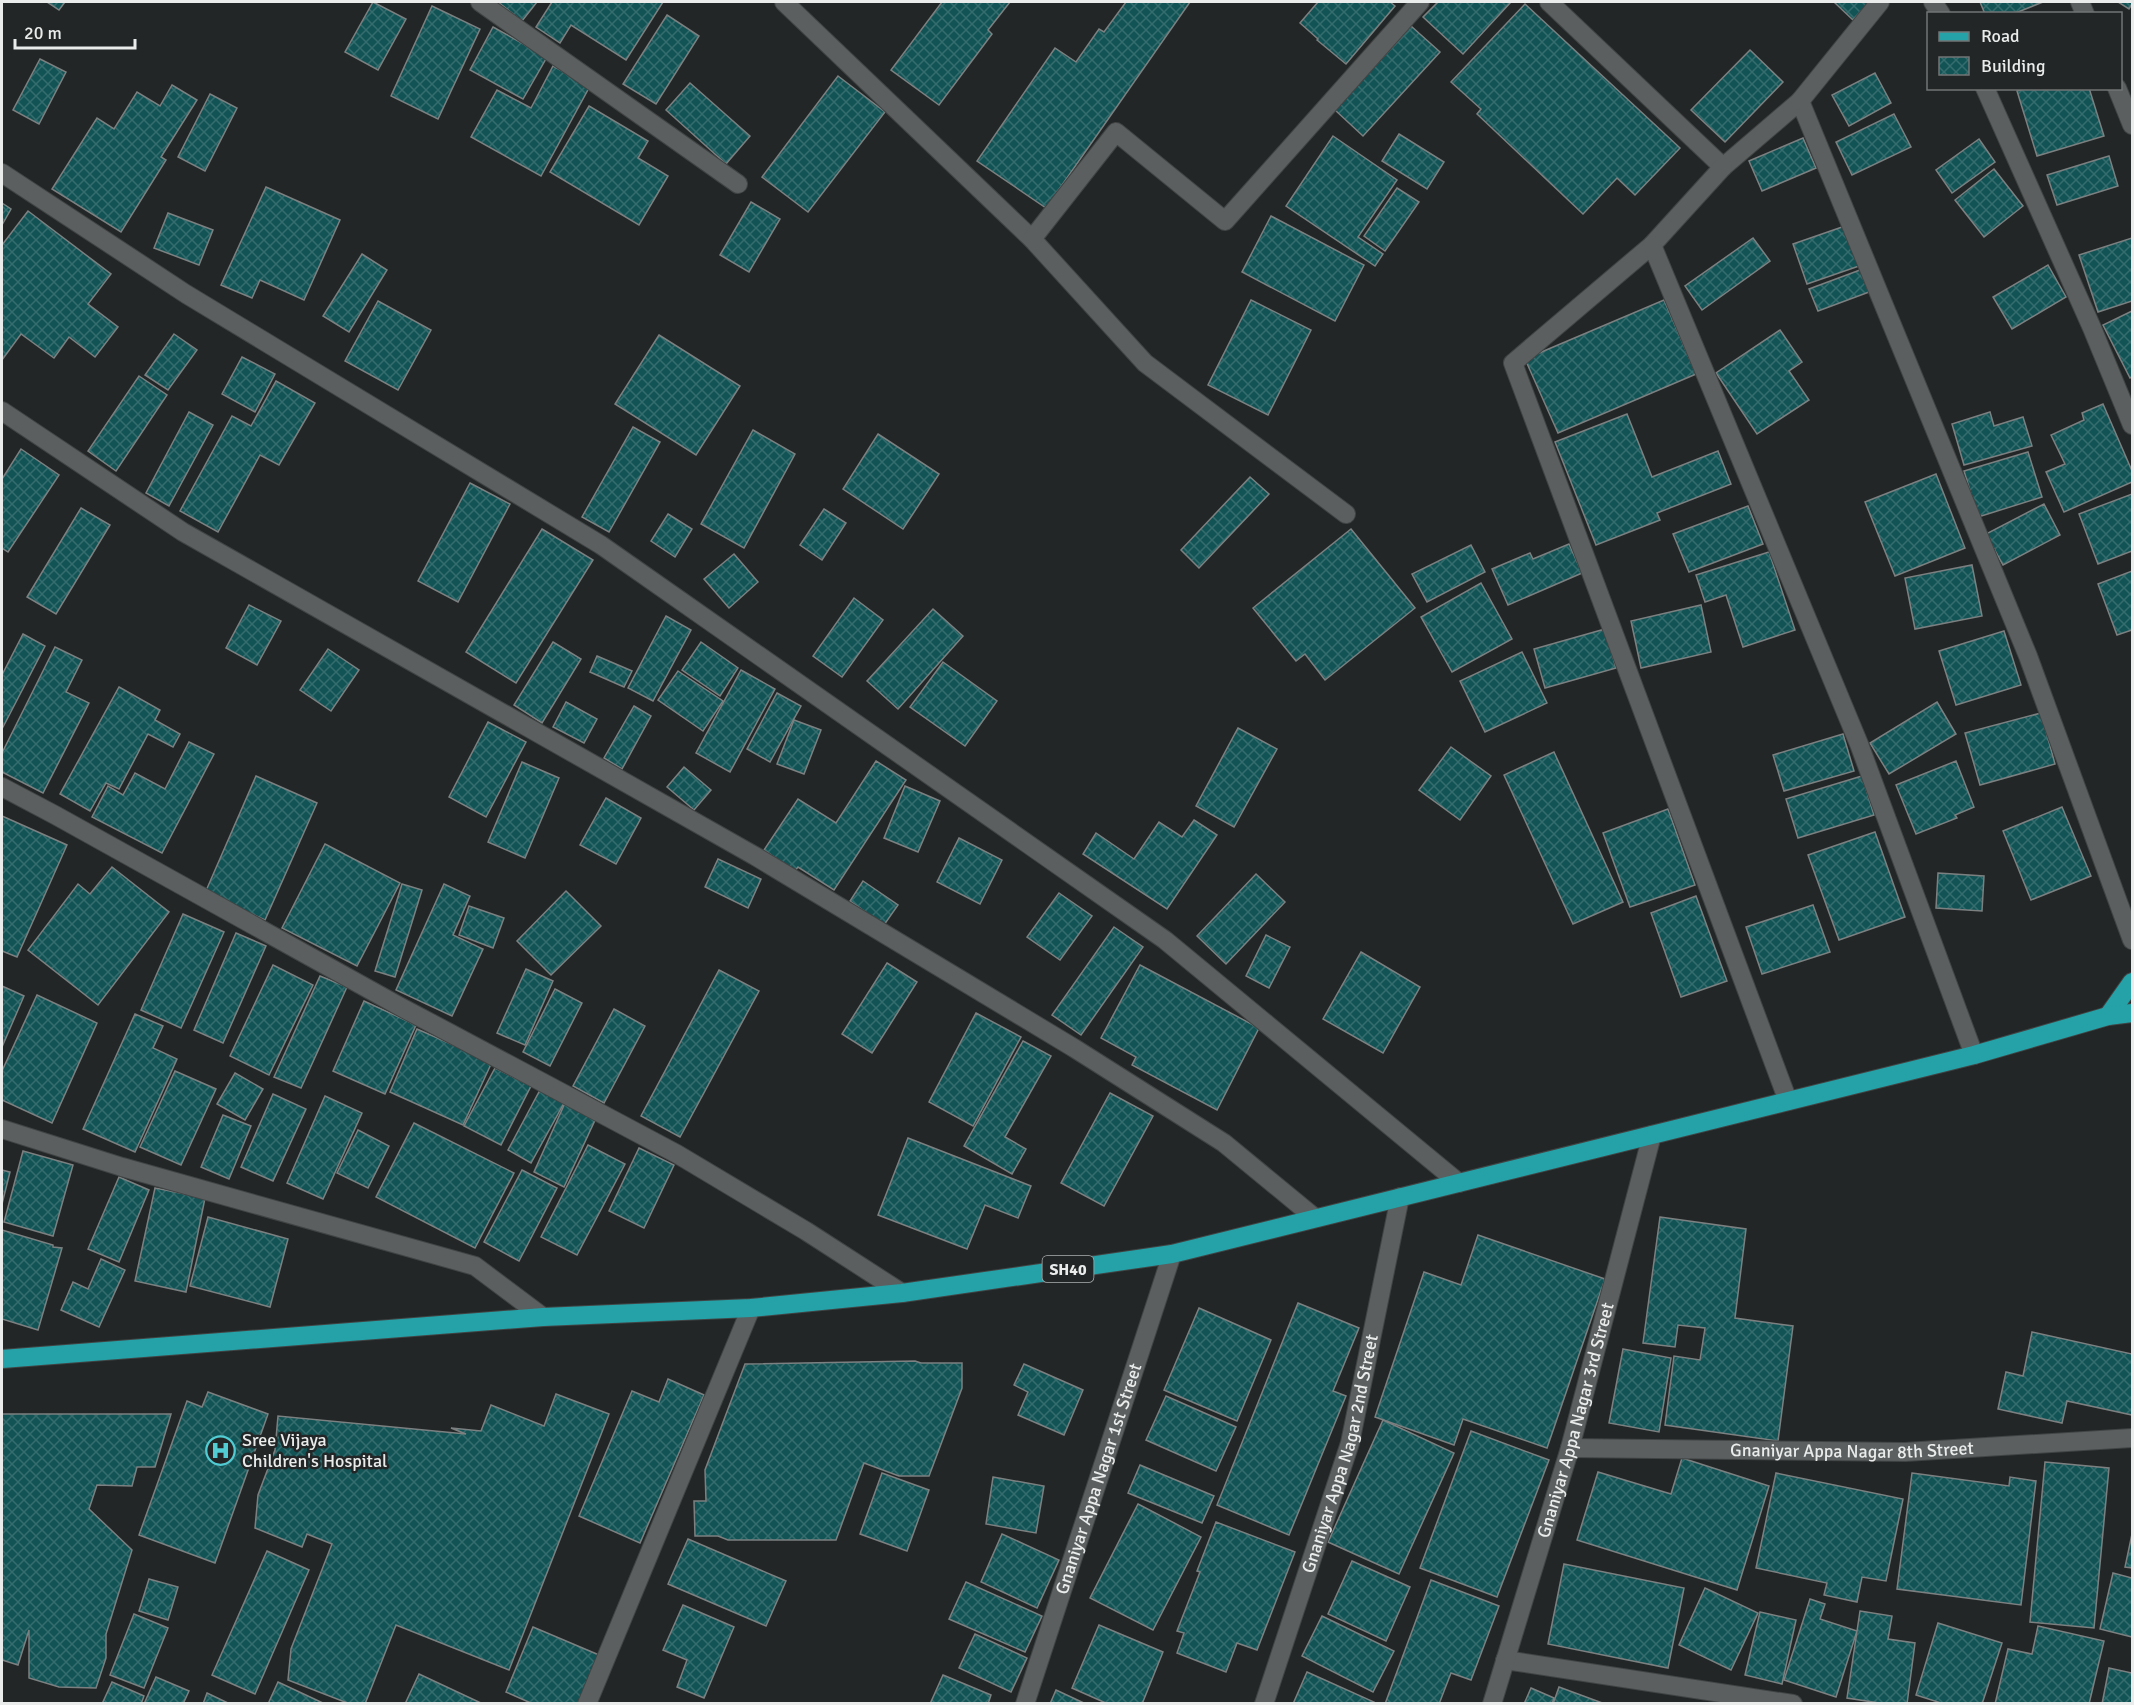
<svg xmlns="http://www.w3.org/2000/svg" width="2134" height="1705" font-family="Signika,sans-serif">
<defs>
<pattern id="building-cross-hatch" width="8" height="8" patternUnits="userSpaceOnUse" patternTransform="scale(1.5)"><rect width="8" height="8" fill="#125356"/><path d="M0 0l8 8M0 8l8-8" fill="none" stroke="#356c6e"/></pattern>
</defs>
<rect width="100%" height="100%" fill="#232626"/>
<g fill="url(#building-cross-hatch)" stroke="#7c8080" stroke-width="1.5">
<polygon points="47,2 65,2 59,10"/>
<polygon points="373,2 406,19 378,70 345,52"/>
<polygon points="498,2 537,2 522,21"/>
<polygon points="552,2 663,2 626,60 571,25 560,43 536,27"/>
<polygon points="942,2 1010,2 988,30 992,34 939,105 891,70"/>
<polygon points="1126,2 1190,2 1046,208 977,161 1055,48 1076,62 1099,29 1104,32"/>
<polygon points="1318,2 1390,2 1395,6 1346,64 1317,40 1318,39 1300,23"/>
<polygon points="1438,2 1511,2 1463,54 1423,17"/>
<polygon points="1834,2 1871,2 1853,20"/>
<polygon points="1980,2 2043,2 2013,14 1985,14"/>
<polygon points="2118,2 2132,2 2132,4 2129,9"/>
<polygon points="1525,4 1680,148 1635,195 1617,178 1583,214 1477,114 1481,109 1451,82"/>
<polygon points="432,6 480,29 438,119 391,96"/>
<polygon points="667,15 699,36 656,104 623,84"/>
<polygon points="1411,26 1440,52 1363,136 1335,110"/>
<polygon points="493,27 547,57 523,99 470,70"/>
<polygon points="1750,50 1783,82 1725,142 1691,110"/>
<polygon points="40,59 66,72 39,124 13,110"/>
<polygon points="553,66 590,86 541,176 471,137 497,90 531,108"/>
<polygon points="1875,73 1891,103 1849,126 1832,95"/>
<polygon points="838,76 885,112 808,212 762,177"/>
<polygon points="690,83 750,136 726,164 666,110"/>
<polygon points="172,85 197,100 161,157 166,160 121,232 52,189 97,118 114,129 137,92 160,106"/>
<polygon points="2026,88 2089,88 2104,136 2037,156 2017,91"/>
<polygon points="210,94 237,108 205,171 178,157"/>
<polygon points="589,106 648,141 638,158 668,176 639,225 550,172"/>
<polygon points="1894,114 1911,147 1852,175 1836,142"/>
<polygon points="1399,134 1444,162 1427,189 1382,161"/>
<polygon points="1333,136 1397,180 1358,237 1383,254 1375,266 1286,206"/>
<polygon points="1803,138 1816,168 1762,191 1749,161"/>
<polygon points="1979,139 1995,162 1952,193 1936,170"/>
<polygon points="2109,156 2118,186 2057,205 2047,175"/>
<polygon points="1994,169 2023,206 1984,237 1955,200"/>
<polygon points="266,187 340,220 304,300 260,280 252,298 221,285"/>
<polygon points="1397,188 1419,202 1385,251 1364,236"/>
<polygon points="751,202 780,219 749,272 720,255"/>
<polygon points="2,203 11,209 2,225"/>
<polygon points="28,211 111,274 88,304 118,327 95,357 69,337 54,358 21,334 2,360 2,245"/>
<polygon points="168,213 213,230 199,265 154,248"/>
<polygon points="1271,216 1364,265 1335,321 1242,272"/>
<polygon points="1845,226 1859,266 1807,284 1793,244"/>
<polygon points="1753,238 1770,261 1702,310 1685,286"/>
<polygon points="2132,238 2132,301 2098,312 2079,255"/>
<polygon points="362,254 387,270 349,332 323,316"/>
<polygon points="2048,265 2066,297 2012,329 1993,297"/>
<polygon points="1860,270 1869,292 1818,311 1809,289"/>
<polygon points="1251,300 1311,330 1268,415 1208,385"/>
<polygon points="1664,300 1696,374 1558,433 1525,359"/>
<polygon points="378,301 431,330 398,390 345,361"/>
<polygon points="2132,311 2132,377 2130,378 2103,325"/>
<polygon points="1780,330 1802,362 1789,371 1809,400 1757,434 1716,373"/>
<polygon points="174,334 197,350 168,390 145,375"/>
<polygon points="659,335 740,386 696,455 615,404"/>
<polygon points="242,357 275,374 255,412 222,394"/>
<polygon points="139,376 167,395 116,471 88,451"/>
<polygon points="276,381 315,403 279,465 260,455 218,532 180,511 232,416 251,426"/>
<polygon points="2103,404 2132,471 2132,482 2064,512 2046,472 2065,464 2051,435 2084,420 2082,413"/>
<polygon points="189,412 213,425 169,506 146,493"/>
<polygon points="1990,412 1994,426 2023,417 2032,446 1964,465 1952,424"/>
<polygon points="1627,414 1652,477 1718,451 1731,484 1657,513 1660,520 1596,545 1555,442"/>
<polygon points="633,427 660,442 609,532 582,517"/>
<polygon points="753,430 795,454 744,548 701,524"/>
<polygon points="878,434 939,474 903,529 843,489"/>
<polygon points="21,449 59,475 8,552 2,548 2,479"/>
<polygon points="2028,452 2042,497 1978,517 1964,471"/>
<polygon points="1936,474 1965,548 1895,576 1865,502"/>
<polygon points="1250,477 1269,494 1199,568 1181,550"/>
<polygon points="470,483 510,504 458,602 418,581"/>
<polygon points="2132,494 2132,551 2098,564 2079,514"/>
<polygon points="2044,504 2060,535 2003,565 1986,534"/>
<polygon points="1748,506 1763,544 1689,572 1673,534"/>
<polygon points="81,508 110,525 56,614 27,597"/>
<polygon points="824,509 846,523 822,560 800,545"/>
<polygon points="668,514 692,529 675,557 651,541"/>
<polygon points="542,529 593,560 516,683 466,652"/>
<polygon points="1351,529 1415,608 1325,680 1305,654 1296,661 1253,608"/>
<polygon points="1569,544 1582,573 1508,605 1492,569 1530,553 1533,559"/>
<polygon points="1471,545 1485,572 1427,602 1412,574"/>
<polygon points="1769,552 1795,630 1743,647 1726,595 1705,602 1696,575"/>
<polygon points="734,554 758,582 729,608 704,579"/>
<polygon points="1972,565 1982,616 1915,629 1905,578"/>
<polygon points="2132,571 2132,630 2117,635 2098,584"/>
<polygon points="1481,583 1512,639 1452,672 1421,617"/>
<polygon points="854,598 883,620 842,677 813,656"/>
<polygon points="249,605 281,621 257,665 226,648"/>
<polygon points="1701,605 1711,652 1641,668 1631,621"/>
<polygon points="933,609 963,636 898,709 867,681"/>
<polygon points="666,616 691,630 653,701 628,688"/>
<polygon points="1605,629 1616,668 1545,688 1534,649"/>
<polygon points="2004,631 2021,685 1956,705 1939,651"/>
<polygon points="23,634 45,646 2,729 2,675"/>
<polygon points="553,642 581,659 542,723 514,705"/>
<polygon points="701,642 738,668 720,696 682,670"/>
<polygon points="55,647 82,660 66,692 89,703 43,793 2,772 2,753"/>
<polygon points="328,649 359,670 331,711 300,690"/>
<polygon points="1522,652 1547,703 1485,732 1460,681"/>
<polygon points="597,656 632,671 624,687 590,672"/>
<polygon points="943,662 997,701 965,746 910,707"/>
<polygon points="741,670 775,689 730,772 696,753"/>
<polygon points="678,671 723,701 703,731 658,700"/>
<polygon points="119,687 160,710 155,720 180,734 173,747 148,734 119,789 106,783 90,811 60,794"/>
<polygon points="777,693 801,706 770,762 747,749"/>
<polygon points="566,702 597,719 584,743 553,727"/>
<polygon points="1937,702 1956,734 1889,774 1870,743"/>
<polygon points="634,706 651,716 622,769 604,758"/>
<polygon points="2041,713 2055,764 1980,785 1965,733"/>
<polygon points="794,720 821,730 804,774 777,764"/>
<polygon points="488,722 526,742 486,817 449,797"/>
<polygon points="1238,728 1277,749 1234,827 1196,806"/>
<polygon points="1843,734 1854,771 1784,791 1773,755"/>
<polygon points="189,742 214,754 162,853 92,817 108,786 123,795 135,773 165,789"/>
<polygon points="1451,747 1491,776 1460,820 1419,790"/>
<polygon points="1554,752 1623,902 1573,924 1504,775"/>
<polygon points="876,761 906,780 834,890 798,867 795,871 764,850 798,799 836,823"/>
<polygon points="1956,761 1974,807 1955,815 1957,818 1916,834 1896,785"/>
<polygon points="522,762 559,778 525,858 488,842"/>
<polygon points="684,767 711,790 694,810 667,787"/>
<polygon points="256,776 317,803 265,920 205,893"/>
<polygon points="1862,776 1874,815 1798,838 1786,799"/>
<polygon points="905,786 940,801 918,852 884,838"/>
<polygon points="606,798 641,818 616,864 580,845"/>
<polygon points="2062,807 2091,876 2031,900 2003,831"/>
<polygon points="1668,809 1695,885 1630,907 1603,833"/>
<polygon points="2,816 67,845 17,957 2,951"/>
<polygon points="1194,820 1217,835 1167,909 1083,854 1096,833 1134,859 1159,822 1182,837"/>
<polygon points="1875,832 1905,917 1839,940 1808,855"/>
<polygon points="959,838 1002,860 980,904 937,882"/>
<polygon points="325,844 400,883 357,966 282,928"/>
<polygon points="718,859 761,879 748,908 705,887"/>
<polygon points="112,867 169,912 98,1005 28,950 78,884 90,894"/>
<polygon points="1938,873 1984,876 1982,911 1936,908"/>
<polygon points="1256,874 1285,902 1226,964 1197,936"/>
<polygon points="863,881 898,905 884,925 850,901"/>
<polygon points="402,884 422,890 395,977 375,971"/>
<polygon points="444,884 470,896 453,935 483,949 452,1016 396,990"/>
<polygon points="566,891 601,926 551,975 517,941"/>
<polygon points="1059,893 1092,916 1060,960 1027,937"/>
<polygon points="1696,896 1727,981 1681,997 1651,913"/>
<polygon points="1813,905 1830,952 1762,974 1746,927"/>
<polygon points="469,906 504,918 493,948 459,935"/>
<polygon points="183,914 224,932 181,1028 141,1010"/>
<polygon points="1114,927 1143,947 1081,1035 1052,1015"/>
<polygon points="236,933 266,946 223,1043 194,1030"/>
<polygon points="1266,935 1290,947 1269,988 1246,976"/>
<polygon points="1361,952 1420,987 1383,1053 1323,1019"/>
<polygon points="887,963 917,982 872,1053 842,1034"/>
<polygon points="273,965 313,985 269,1075 230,1056"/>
<polygon points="1140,965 1259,1028 1217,1110 1132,1065 1136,1057 1101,1038"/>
<polygon points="526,969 553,981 525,1045 497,1033"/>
<polygon points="719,970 759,991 680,1137 641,1116"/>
<polygon points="320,976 347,987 301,1088 274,1077"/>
<polygon points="2,986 24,996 2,1047"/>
<polygon points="555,989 582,1003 550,1066 523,1052"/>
<polygon points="37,995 97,1023 52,1123 2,1100 2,1071"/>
<polygon points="364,1001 416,1025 385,1094 333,1071"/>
<polygon points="614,1009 645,1026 604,1103 573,1086"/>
<polygon points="976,1013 1021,1037 973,1126 929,1102"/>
<polygon points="135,1014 163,1026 153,1048 177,1059 135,1152 83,1129"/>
<polygon points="417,1029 492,1062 463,1125 390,1092"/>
<polygon points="1023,1041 1051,1056 1005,1137 1026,1149 1012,1174 964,1146"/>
<polygon points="495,1068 531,1086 501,1145 464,1126"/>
<polygon points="175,1071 216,1089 181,1165 140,1147"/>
<polygon points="235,1073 263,1089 245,1120 217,1104"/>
<polygon points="540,1090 564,1103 531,1163 508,1150"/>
<polygon points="1110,1093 1153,1116 1104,1206 1061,1183"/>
<polygon points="273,1094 306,1109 273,1181 241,1167"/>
<polygon points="325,1096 362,1113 323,1199 287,1183"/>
<polygon points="565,1103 596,1118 564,1187 534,1172"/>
<polygon points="223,1115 251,1126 229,1179 201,1167"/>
<polygon points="414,1123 514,1173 475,1248 376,1197"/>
<polygon points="358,1130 389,1146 368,1188 337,1173"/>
<polygon points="908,1138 1031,1186 1018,1218 985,1205 967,1249 878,1215"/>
<polygon points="588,1145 625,1164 577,1255 541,1237"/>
<polygon points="639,1148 674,1165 644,1228 609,1211"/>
<polygon points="23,1151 73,1165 53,1236 4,1222"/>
<polygon points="2,1170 10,1172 2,1204"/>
<polygon points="522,1170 557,1188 519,1261 484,1242"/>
<polygon points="119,1177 149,1190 119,1262 88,1249"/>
<polygon points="155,1188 205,1198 186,1292 135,1281"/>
<polygon points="208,1217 288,1239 270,1307 190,1286"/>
<polygon points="1660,1217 1746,1229 1735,1318 1793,1326 1778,1441 1665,1425 1674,1356 1700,1360 1705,1328 1678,1325 1675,1347 1643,1343"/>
<polygon points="2,1230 53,1245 53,1247 62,1248 38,1330 2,1319"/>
<polygon points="1478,1235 1605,1279 1547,1448 1463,1419 1454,1445 1375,1417 1424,1272 1461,1285"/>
<polygon points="101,1259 125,1270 99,1327 61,1310 73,1282 88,1289"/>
<polygon points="1298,1303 1359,1328 1333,1391 1346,1396 1289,1535 1217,1505"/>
<polygon points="1199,1308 1271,1340 1237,1421 1164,1390"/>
<polygon points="2032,1332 2132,1354 2132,1415 2067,1401 2062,1423 1998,1409 2006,1372 2023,1376"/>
<polygon points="1623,1349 1671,1358 1659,1432 1609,1423"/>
<polygon points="915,1361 921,1363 962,1363 962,1388 929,1476 899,1476 864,1463 836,1540 728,1540 718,1536 695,1536 694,1501 706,1501 705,1470 745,1364"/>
<polygon points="1024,1364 1083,1390 1064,1435 1018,1415 1028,1392 1014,1385"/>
<polygon points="668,1379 704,1395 640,1543 579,1516 632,1391 659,1402"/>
<polygon points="208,1392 268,1414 215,1563 139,1535 187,1401 202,1407"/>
<polygon points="556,1394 609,1414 509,1670 396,1625 365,1704 350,1704 288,1680 291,1649 332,1544 307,1534 302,1547 255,1528 258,1495 275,1450 278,1416 466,1434 451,1428 481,1431 491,1405 544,1426"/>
<polygon points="1166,1396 1236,1427 1216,1471 1146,1440"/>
<polygon points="2,1414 171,1414 155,1467 137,1467 132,1486 97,1485 89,1509 132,1550 106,1634 106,1658 96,1688 59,1687 29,1678 29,1630 18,1665 2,1660"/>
<polygon points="1383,1420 1454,1453 1399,1574 1328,1542"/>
<polygon points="1471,1431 1549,1460 1497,1597 1420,1568"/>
<polygon points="1682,1458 1769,1486 1737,1590 1577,1540 1598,1472 1671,1494"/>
<polygon points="2045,1462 2109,1468 2094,1628 2030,1622"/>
<polygon points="1140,1465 1214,1496 1202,1523 1128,1493"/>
<polygon points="882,1473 929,1490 907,1551 860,1534"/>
<polygon points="1776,1473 1903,1499 1886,1581 1862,1577 1857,1602 1824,1595 1827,1583 1756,1568"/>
<polygon points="1912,1473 2009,1486 2010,1477 2036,1481 2021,1605 1897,1589"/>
<polygon points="993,1477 1044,1486 1036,1533 986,1524"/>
<polygon points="1138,1504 1201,1537 1153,1630 1090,1598"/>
<polygon points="1216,1522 1295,1552 1257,1650 1237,1643 1226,1672 1177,1653 1184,1633 1177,1631 1200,1572 1197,1571"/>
<polygon points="1002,1534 1059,1560 1037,1608 981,1582"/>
<polygon points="2132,1534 2132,1568 2125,1567"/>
<polygon points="688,1539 786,1581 766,1626 668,1584"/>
<polygon points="267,1551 309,1570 255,1694 212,1675"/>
<polygon points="1352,1561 1410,1587 1386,1641 1328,1614"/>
<polygon points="1564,1564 1684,1588 1668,1668 1548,1644"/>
<polygon points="2113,1573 2132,1578 2132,1637 2100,1629"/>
<polygon points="149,1579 178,1587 168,1620 139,1611"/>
<polygon points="1431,1580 1499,1606 1471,1680 1451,1673 1439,1704 1385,1704"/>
<polygon points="966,1582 1042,1616 1025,1652 949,1619"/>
<polygon points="1705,1588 1758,1613 1731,1670 1679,1645"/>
<polygon points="1810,1599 1825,1604 1820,1619 1857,1631 1836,1697 1784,1680"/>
<polygon points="683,1605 734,1627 704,1698 677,1687 687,1660 663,1650"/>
<polygon points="1860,1611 1892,1616 1888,1639 1915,1643 1907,1704 1886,1704 1847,1698"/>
<polygon points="1760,1612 1796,1620 1782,1684 1745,1675"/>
<polygon points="134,1614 168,1628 144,1688 110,1675"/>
<polygon points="1322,1616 1394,1651 1373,1692 1302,1656"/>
<polygon points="1938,1623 2002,1643 1982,1704 1944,1704 1916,1695"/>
<polygon points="1099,1625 1163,1652 1142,1704 1108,1704 1072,1688"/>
<polygon points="2038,1626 2104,1641 2089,1704 1995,1704 2008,1649 2032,1654"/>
<polygon points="533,1627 599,1655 578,1704 533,1704 506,1692"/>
<polygon points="975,1634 1027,1658 1011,1692 959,1668"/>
<polygon points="2109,1668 2132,1673 2132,1704 2102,1704"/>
<polygon points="1307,1672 1374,1702 1373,1704 1293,1704"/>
<polygon points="419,1674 483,1704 405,1704"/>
<polygon points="943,1675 991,1695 988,1704 930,1704"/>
<polygon points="156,1677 189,1691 183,1704 144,1704"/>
<polygon points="112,1682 144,1696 141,1704 102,1704"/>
<polygon points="278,1682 325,1704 268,1704"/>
<polygon points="1559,1687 1605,1704 1553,1704"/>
<polygon points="1531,1688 1554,1698 1552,1704 1524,1704"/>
<polygon points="1056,1690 1086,1704 1050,1704"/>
<polygon points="207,1693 230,1704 203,1704"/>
</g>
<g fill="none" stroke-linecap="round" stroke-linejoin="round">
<defs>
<g id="street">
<polyline points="480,2 738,184"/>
<polyline points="784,2 1032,239 1145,363 1346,514"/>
<polyline points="1549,2 1723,167 1800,101 2028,656 2132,940"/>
<polyline points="1933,2 1941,14"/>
<polyline points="2080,2 2085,14"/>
<polyline points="1985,88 2092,328 2132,425"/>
<polyline points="2117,88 2132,125"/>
<polyline points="1800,101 1880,2"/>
<polyline points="1723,167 1652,245 1513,363 1788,1101"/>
<polyline points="2,173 186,294 601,545 1165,940 1459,1183"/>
<polyline points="1032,239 1116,132 1225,221 1420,2"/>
<polyline points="1652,245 1859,744 1974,1055"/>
<polyline points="2,411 183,532 755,856 1074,1048 1224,1143 1315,1218"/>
<polyline points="2,787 55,815 399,1006 677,1154 806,1231 902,1293"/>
<polyline points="2,1129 122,1167 475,1266 543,1317"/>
<path id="s1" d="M1570,1448l335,4 227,-14"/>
<polyline points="1505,1660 1793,1704"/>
<polyline points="587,1704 751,1308"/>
<path id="s2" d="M1025,1704l147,-450"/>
<path id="s3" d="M1264,1704l86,-261 50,-246"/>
<path id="s4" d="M1492,1704l78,-256 82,-313"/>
</g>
<g id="primary">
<polyline points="2108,1016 2132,982"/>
<polyline points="2,1359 543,1317 751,1308 902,1293 1172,1254 1974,1055 2108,1016 2132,1013"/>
</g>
</defs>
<use href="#street" stroke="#414444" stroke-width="20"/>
<use href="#primary" stroke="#414444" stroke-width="20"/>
<use href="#street" stroke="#5b5f5f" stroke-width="18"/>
<use href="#primary" stroke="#24a2a8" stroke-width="18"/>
</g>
<defs>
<symbol id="hospital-ring" viewBox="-11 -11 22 22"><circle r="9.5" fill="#232626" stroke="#51ccd3" stroke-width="1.5"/><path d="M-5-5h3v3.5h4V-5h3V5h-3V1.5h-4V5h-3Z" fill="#51ccd3"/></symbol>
</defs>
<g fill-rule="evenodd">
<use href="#hospital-ring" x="204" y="1434" width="33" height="33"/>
</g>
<g text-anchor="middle" stroke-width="5" stroke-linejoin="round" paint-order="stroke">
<rect fill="#232626" stroke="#aeb1b1" stroke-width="1.5" x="1042.5" y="1256" width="51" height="26" rx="4.5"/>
<g font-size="16" font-weight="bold" fill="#eaecec">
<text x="1068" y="1275">SH40</text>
</g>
<g font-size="18" fill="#eaecec" stroke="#232626">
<text dy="6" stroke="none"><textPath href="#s4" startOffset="296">Gnaniyar Appa Nagar 3rd Street</textPath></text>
<text dy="6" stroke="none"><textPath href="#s1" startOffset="282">Gnaniyar Appa Nagar 8th Street</textPath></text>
<text dy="6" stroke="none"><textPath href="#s3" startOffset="262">Gnaniyar Appa Nagar 2nd Street</textPath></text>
<text dy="6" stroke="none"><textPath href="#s2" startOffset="237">Gnaniyar Appa Nagar 1st Street</textPath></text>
</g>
<g font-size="18" fill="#eaecec" stroke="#232626" text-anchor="start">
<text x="242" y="1446">Sree Vijaya<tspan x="242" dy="21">Children's Hospital</tspan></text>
</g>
</g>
<rect width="2134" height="1705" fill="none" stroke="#eaecec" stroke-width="6"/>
<rect x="1927" y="12" width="195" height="78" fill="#232626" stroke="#737575" stroke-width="1.5"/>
<rect x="1939" y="32" width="30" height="9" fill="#24a2a8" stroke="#737575" stroke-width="1.5"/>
<text x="1981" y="42" font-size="18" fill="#eaecec">Road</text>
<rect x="1939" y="57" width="30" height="18" fill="url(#building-cross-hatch)" stroke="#737575" stroke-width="1.5"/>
<text x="1981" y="72" font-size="18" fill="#eaecec">Building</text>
<path d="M15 39v9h120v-9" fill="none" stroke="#eaecec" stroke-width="3"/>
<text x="24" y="39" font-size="18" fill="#eaecec" stroke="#232626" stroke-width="4.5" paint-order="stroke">20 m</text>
</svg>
